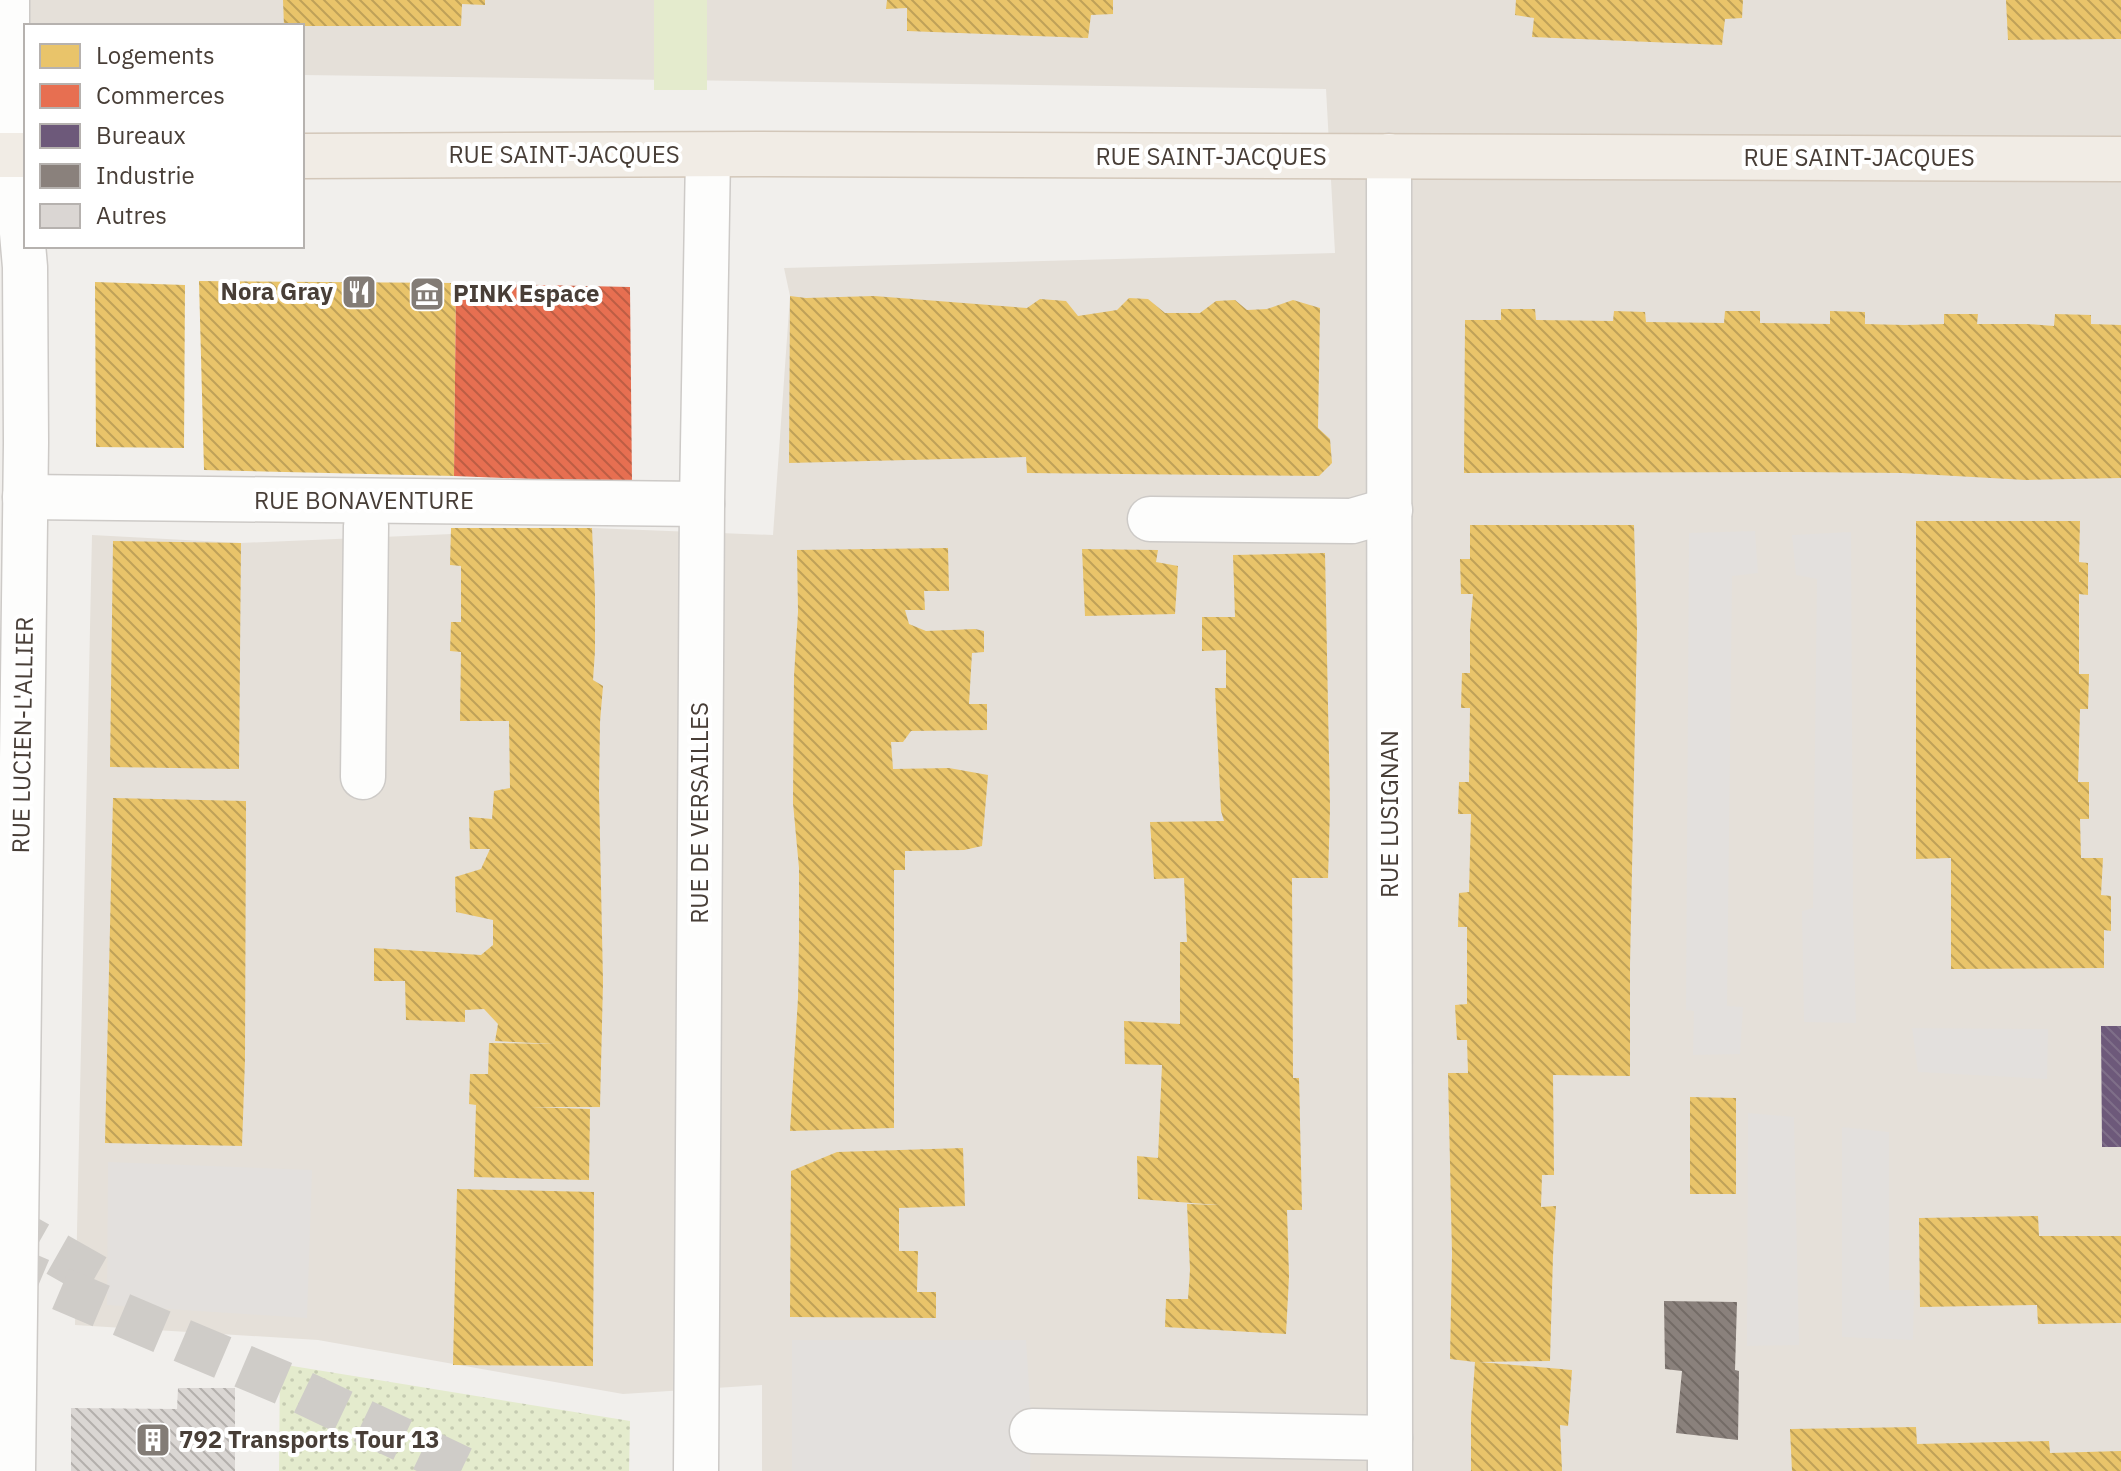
<svg xmlns="http://www.w3.org/2000/svg" width="2121" height="1471" font-family="'IBM Plex Sans',sans-serif">
<defs>
<pattern id="garden-dots" width="8" height="8" patternUnits="userSpaceOnUse" patternTransform="scale(2)"><rect width="8" height="8" fill="#e4ebcd"/><path d="M2 2h.1M6 6h.1" fill="none" stroke="#c5cbb1" stroke-width="1.8" stroke-linecap="round"/></pattern>
<pattern id="homes-back-hatch" width="6" height="6" patternUnits="userSpaceOnUse" patternTransform="scale(2)"><rect width="6" height="6" fill="#e9c46a"/><path d="M-1 5l2 2M0 0l6 6M5-1l2 2" fill="none" stroke="#bfa158"/></pattern>
<pattern id="shops-back-hatch" width="6" height="6" patternUnits="userSpaceOnUse" patternTransform="scale(2)"><rect width="6" height="6" fill="#e76f51"/><path d="M-1 5l2 2M0 0l6 6M5-1l2 2" fill="none" stroke="#bd5d44"/></pattern>
<pattern id="offices-back-hatch" width="6" height="6" patternUnits="userSpaceOnUse" patternTransform="scale(2)"><rect width="6" height="6" fill="#6d597a"/><path d="M-1 5l2 2M0 0l6 6M5-1l2 2" fill="none" stroke="#7f6f89"/></pattern>
<pattern id="industry-back-hatch" width="6" height="6" patternUnits="userSpaceOnUse" patternTransform="scale(2)"><rect width="6" height="6" fill="#8a817c"/><path d="M-1 5l2 2M0 0l6 6M5-1l2 2" fill="none" stroke="#736b66"/></pattern>
<pattern id="building-back-hatch" width="6" height="6" patternUnits="userSpaceOnUse" patternTransform="scale(2)"><rect width="6" height="6" fill="#dad6d3"/><path d="M-1 5l2 2M0 0l6 6M5-1l2 2" fill="none" stroke="#b3afac"/></pattern>
</defs>
<rect width="100%" height="100%" fill="#f1efec"/>
<polygon fill="#e5e0d9" points="0,0 2121,0 2121,1471 762,1471 762,1385 623,1394 318,1340 75,1325 92,535 241,543 592,528 773,535 790,296 784,268 1335,253 1326,89 302,75 302,26 26,26"/>
<rect fill="#e4ebcd" x="654" y="0" width="53" height="90"/>
<polygon fill="url(#garden-dots)" points="280,1364 630,1421 629,1471 279,1471"/>
<g fill="#e3e0dd">
<polygon points="1755,531 1758,573 1732,576 1727,1006 1743,1007 1740,1054 1693,1055 1694,1011 1686,1010 1689,533"/>
<polygon points="1851,532 1853,909 1856,1023 1804,1022 1802,911 1813,908 1817,579 1796,575 1792,535"/>
<polygon points="1912,1028 2048,1029 2047,1079 1918,1072"/>
<polygon points="1748,1113 1794,1117 1799,1345 1747,1346"/>
<polygon points="1842,1127 1889,1132 1889,1290 1914,1290 1913,1340 1842,1337"/>
<polygon points="108,1162 312,1170 307,1318 107,1305"/>
<polygon points="792,1340 1026,1340 1032,1431 1030,1471 792,1471"/>
</g>
<g fill="url(#homes-back-hatch)">
<polygon points="283,0 485,0 485,5 462,4 461,26 284,26"/>
<polygon points="887,0 1113,0 1113,14 1091,15 1088,38 907,31 907,8 886,9"/>
<polygon points="1516,0 1743,0 1742,18 1725,19 1722,45 1532,37 1534,18 1515,15"/>
<polygon points="2006,0 2121,0 2121,39 2008,40"/>
<polygon points="199,281 456,283 454,476 204,470"/>
<polygon points="95,282 185,285 184,448 96,447"/>
<polygon points="790,296 806,298 874,296 1027,308 1040,299 1066,301 1078,316 1117,310 1129,298 1148,299 1165,313 1200,313 1216,301 1235,300 1247,310 1267,309 1293,300 1320,308 1318,428 1330,439 1332,463 1319,476 1027,473 1026,457 789,463"/>
<polygon points="1501,309 1535,309 1536,320 1613,321 1614,311 1645,312 1646,322 1724,323 1725,311 1760,311 1760,323 1830,324 1830,311 1865,312 1865,324 1905,325 1944,324 1944,314 1978,314 1977,324 2027,324 2054,326 2055,314 2091,315 2091,324 2121,325 2121,478 2026,480 1902,473 1798,472 1464,473 1465,320 1501,320"/>
<polygon points="1916,521 2080,521 2079,562 2088,563 2088,595 2079,594 2079,674 2089,674 2088,709 2080,709 2078,782 2089,782 2089,819 2080,819 2081,858 2103,858 2101,895 2111,896 2111,931 2104,930 2104,968 1951,969 1951,858 1916,859"/>
<polygon points="1470,525 1634,525 1637,630 1630,965 1630,1076 1553,1075 1554,1175 1542,1175 1541,1207 1556,1206 1553,1256 1550,1361 1479,1362 1572,1370 1568,1426 1560,1425 1562,1471 1471,1471 1471,1418 1475,1362 1450,1359 1452,1254 1448,1073 1468,1073 1467,1040 1457,1040 1455,1005 1467,1004 1467,927 1458,927 1459,893 1469,892 1471,814 1458,814 1459,782 1469,782 1470,708 1461,708 1462,673 1470,673 1470,629 1473,594 1461,594 1460,559 1470,559"/>
<polygon points="451,528 592,528 595,595 595,651 593,680 603,686 600,722 599,791 603,982 600,1107 530,1107 590,1109 589,1180 474,1177 476,1105 469,1104 470,1074 488,1074 489,1043 555,1044 495,1041 498,1024 484,1009 465,1010 465,1022 406,1020 405,981 374,981 374,948 481,955 493,945 493,920 456,912 455,877 481,869 490,849 470,849 469,817 492,819 494,791 510,788 509,721 460,721 461,652 450,651 451,622 461,622 461,566 450,565"/>
<polygon points="113,541 241,543 239,769 110,767"/>
<polygon points="948,548 949,591 924,591 925,610 905,610 909,624 926,631 975,629 984,631 984,652 972,653 969,704 987,704 987,730 911,731 903,742 891,742 893,769 949,768 988,775 982,846 964,850 905,851 905,870 894,870 894,1128 790,1131 798,998 799,938 799,868 793,803 794,676 798,612 797,550"/>
<polygon points="1082,549 1158,550 1156,562 1178,566 1175,614 1085,616"/>
<polygon points="1325,553 1330,808 1328,878 1292,878 1293,1078 1299,1078 1302,1210 1287,1210 1289,1276 1286,1334 1165,1327 1166,1299 1188,1299 1190,1270 1187,1204 1219,1205 1138,1199 1137,1156 1158,1158 1162,1065 1125,1064 1124,1021 1180,1024 1180,942 1187,942 1184,878 1154,879 1150,822 1224,821 1221,811 1215,688 1226,688 1226,650 1202,651 1202,617 1235,617 1233,555"/>
<polygon points="113,798 246,801 245,1059 242,1146 105,1143"/>
<polygon points="1690,1097 1736,1098 1736,1194 1690,1194"/>
<polygon points="963,1148 965,1206 899,1208 899,1251 918,1251 917,1292 936,1292 936,1318 790,1317 791,1171 837,1152"/>
<polygon points="457,1189 594,1192 593,1366 453,1365"/>
<polygon points="2038,1216 2039,1236 2121,1236 2121,1323 2038,1324 2037,1305 1920,1307 1919,1218"/>
<polygon points="1916,1427 1917,1444 2049,1441 2050,1453 2121,1451 2121,1471 1792,1471 1790,1429"/>
</g>
<polygon fill="url(#shops-back-hatch)" points="456,283 630,287 632,483 454,476"/>
<polygon fill="url(#offices-back-hatch)" points="2101,1026 2121,1026 2121,1147 2102,1147"/>
<polygon fill="url(#industry-back-hatch)" points="1664,1301 1737,1302 1735,1370 1739,1371 1738,1440 1676,1433 1682,1371 1665,1369"/>
<polygon fill="url(#building-back-hatch)" points="178,1388 235,1388 235,1471 71,1471 71,1408 177,1409"/>
<g fill="none" stroke-linecap="round" stroke-linejoin="round">
<g stroke="#cfccc8" stroke-width="44" stroke-dasharray="44 22" stroke-linecap="butt">
<polyline points="0,1222 102,1280"/>
<polyline points="0,1263 285,1384 468,1471"/>
</g>
<defs>
<g id="minor">
<polyline points="7,0 7,63 25,267 26,443 13,1471"/>
<polyline points="1389,156 1390,1471"/>
<polyline points="25,497 702,504"/>
<polyline points="1150,519 1352,521 1390,510"/>
<polyline points="363,777 366,526"/>
<polyline points="1032,1431 1390,1438"/>
<polyline points="696,1471 702,504 708,155"/>
</g>
<g id="major">
<polyline points="0,155 26,155"/>
<polyline points="302,156 758,154 2121,159"/>
</g>
</defs>
<use href="#minor" stroke="#cdcac7" stroke-width="47"/>
<use href="#major" stroke="#d3c7b9" stroke-width="47"/>
<use href="#minor" stroke="#fdfdfc" stroke-width="44"/>
<use href="#major" stroke="#f1ece5" stroke-width="44"/>
</g>
<defs>
<symbol id="restaurant-square" viewBox="-11 -11 22 22"><rect x="-9" y="-9" width="18" height="18" rx="4" fill="#837c76" stroke="#fff"/><path d="M-5-6h1v4h1v-4h1v4h1v-4h1v5L-1.5 .5V6h-2V.5L-5-1ZM5-6V6H3V1.5H1.5Q1.5-4 5-6Z" fill="#fff"/></symbol>
<symbol id="museum-square" viewBox="-11 -11 22 22"><rect x="-9" y="-9" width="18" height="18" rx="4" fill="#837c76" stroke="#fff"/><path d="M0-6L6-3V-2H-6V-3ZM-5-1h2V3h-2ZM-1-1h2V3h-2ZM3-1h2V3H3ZM-6 4H6V6H-6Z" fill="#fff"/></symbol>
<symbol id="building-square" viewBox="-11 -11 22 22"><rect x="-9" y="-9" width="18" height="18" rx="4" fill="#837c76" stroke="#fff"/><path d="M-4-6H4V6H1V3H-1V6H-4ZM-2.5-4.3h1.7v1.8h-1.7ZM.8-4.3h1.7v1.8H.8ZM-2.5-1h1.7V.8h-1.7ZM.8-1h1.7V.8H.8Z" fill="#fff"/></symbol>
</defs>
<g fill-rule="evenodd">
<use href="#restaurant-square" x="339" y="272" width="40" height="40"/>
<use href="#museum-square" x="407" y="274" width="40" height="40"/>
<use href="#building-square" x="133" y="1420" width="40" height="40"/>
</g>
<g text-anchor="middle" stroke-width="8" stroke-linejoin="round" paint-order="stroke">
<g font-size="24" fill="#483e37" stroke="#fff">
<text x="564" y="163">RUE SAINT-JACQUES</text>
<text x="1211" y="165">RUE SAINT-JACQUES</text>
<text x="1859" y="166">RUE SAINT-JACQUES</text>
<text x="364" y="509">RUE BONAVENTURE</text>
<text transform="translate(23 735) rotate(-89)" y="8">RUE LUCIEN-L'ALLIER</text>
<text transform="translate(700 813) rotate(-90)" y="8">RUE DE VERSAILLES</text>
<text transform="translate(1390 814) rotate(-90)" y="8">RUE LUSIGNAN</text>
</g>
<g font-size="24" font-weight="bold" fill="#483e37" stroke="#fff" text-anchor="start">
<text x="333" y="300" text-anchor="end">Nora Gray</text>
<text x="453" y="302">PINK Espace</text>
<text x="179" y="1448">792 Transports Tour 13</text>
</g>
</g>
<rect x="24" y="24" width="280" height="224" fill="#ffffff" stroke="#b6b2af" stroke-width="2"/>
<rect x="40" y="44" width="40" height="24" fill="#e9c46a" stroke="#b6b2af" stroke-width="2"/>
<text x="96" y="64" font-size="24" fill="#483e37">Logements</text>
<rect x="40" y="84" width="40" height="24" fill="#e76f51" stroke="#b6b2af" stroke-width="2"/>
<text x="96" y="104" font-size="24" fill="#483e37">Commerces</text>
<rect x="40" y="124" width="40" height="24" fill="#6d597a" stroke="#b6b2af" stroke-width="2"/>
<text x="96" y="144" font-size="24" fill="#483e37">Bureaux</text>
<rect x="40" y="164" width="40" height="24" fill="#8a817c" stroke="#b6b2af" stroke-width="2"/>
<text x="96" y="184" font-size="24" fill="#483e37">Industrie</text>
<rect x="40" y="204" width="40" height="24" fill="#dad6d3" stroke="#b6b2af" stroke-width="2"/>
<text x="96" y="224" font-size="24" fill="#483e37">Autres</text>
</svg>
